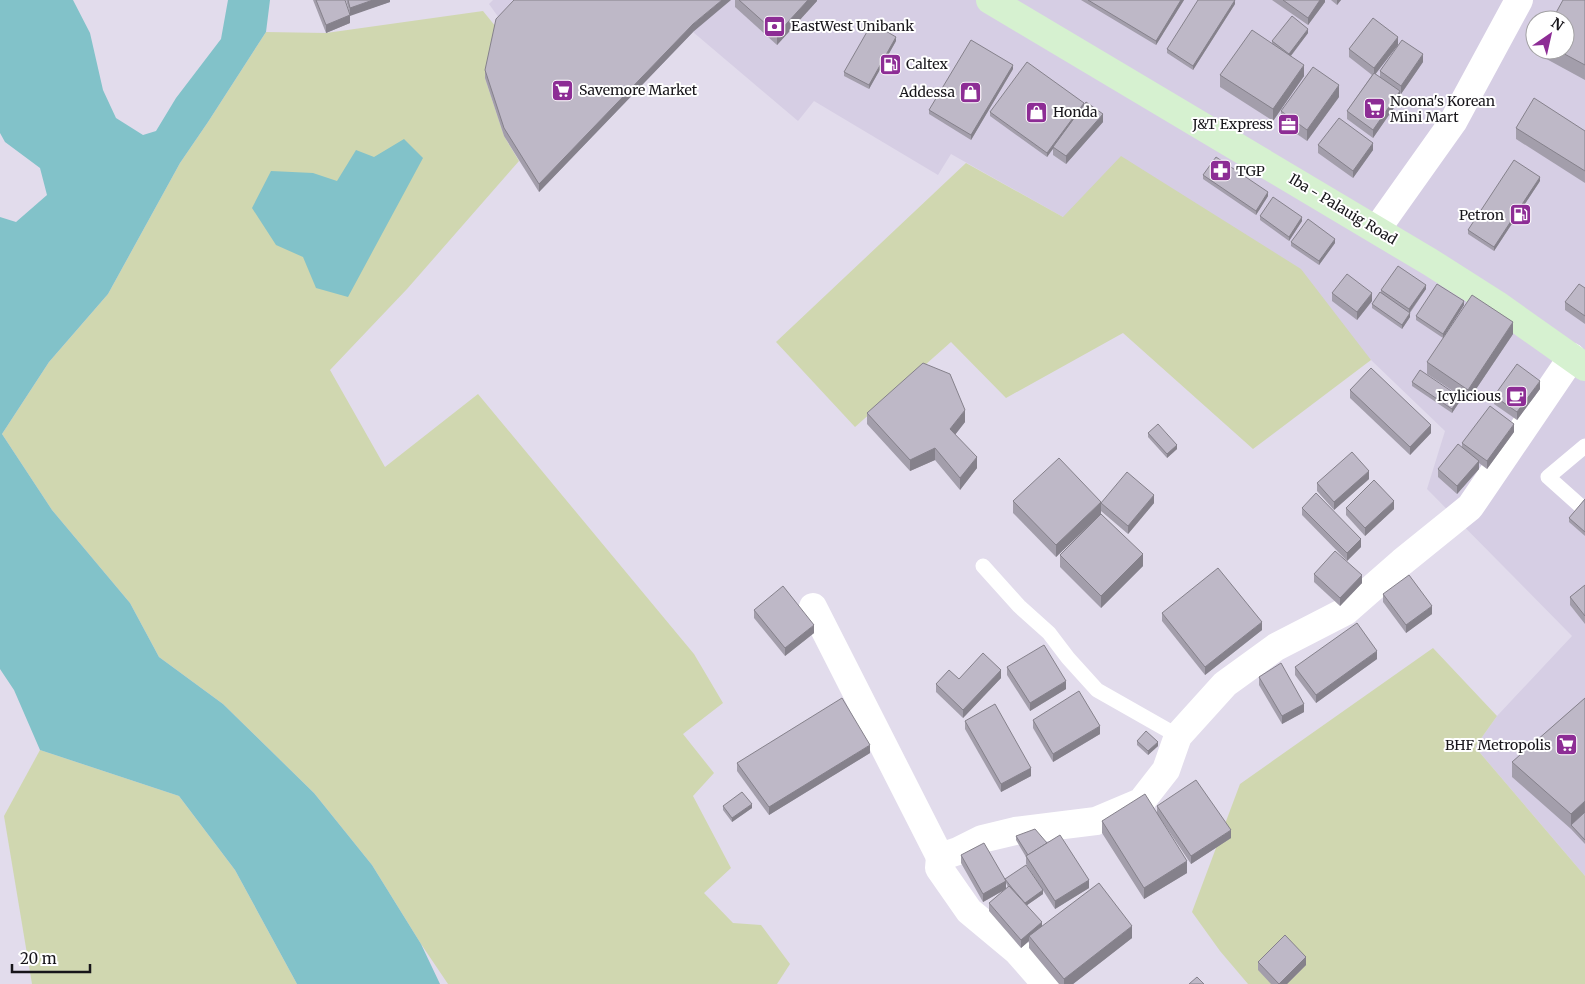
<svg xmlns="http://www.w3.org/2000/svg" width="1585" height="984" font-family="Merriweather,serif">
<rect width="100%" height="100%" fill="#e2dcec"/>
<g fill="#d6cee4" fill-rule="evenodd">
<polygon points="493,0 517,0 499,18 489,4"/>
<path d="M522,0h1063v876l-110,-129 22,-31 75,-80 -145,-147 18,-58 -74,-71 -308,-143 -112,-63 -13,21 -124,-74 -16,20 -105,-89 -154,160 -35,-56 -19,-58zM1535,20h30v30h-30z"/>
</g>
<g fill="#d0d7b0">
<polygon points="483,11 496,27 485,78 504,136 519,161 407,289 330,370 385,467 478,394 694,654 723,703 683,734 714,773 693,796 731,868 704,893 733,923 761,925 790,964 777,984 448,984 421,944 372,865 314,793 223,704 159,657 130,603 52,510 2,434 49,362 108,294 180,163 208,122 266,32 326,33"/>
<polygon points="1121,156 1301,269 1371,360 1253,449 1123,333 1006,398 951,342 855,427 776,342 966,163 1063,217"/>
<polygon points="1433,648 1497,716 1475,747 1585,876 1585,984 1248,984 1220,951 1192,912 1240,784"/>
<polygon points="40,750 179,796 235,870 297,984 32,984 4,816"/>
</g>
<g fill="#82c2c9">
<polygon points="0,0 73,0 90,33 103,90 116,118 143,135 156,131 176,98 221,39 228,0 270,0 266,32 208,122 180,163 108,294 49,362 2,434 52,510 130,603 159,657 223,704 314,793 372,865 421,944 440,984 297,984 235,870 179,796 40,750 14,690 0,669 0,217 16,222 47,195 40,168 5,142 0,133"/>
<polygon points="404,139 423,158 348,297 316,288 303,257 276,245 252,208 271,171 313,173 337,181 356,150 374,157"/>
</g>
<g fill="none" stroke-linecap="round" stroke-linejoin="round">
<g stroke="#fff" stroke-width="15">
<polyline points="1585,446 1548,477 1585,510"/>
<polyline points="983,566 1019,606 1049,633 1068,658 1097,690 1178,736"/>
</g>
<g stroke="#fff" stroke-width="28">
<polyline points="813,607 940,857"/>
<polyline points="1046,984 1017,951 969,911 939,868 940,857 958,851 982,839 1015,831 1096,821 1141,802 1166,770 1178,736 1225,684 1276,647 1346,611 1402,562 1470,507 1572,357"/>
</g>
<polyline stroke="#fff" stroke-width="28" points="1377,229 1453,122 1519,0"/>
<polyline stroke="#d6f1d0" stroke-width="28" points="990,0 1430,262 1496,304 1585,367"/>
</g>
<g fill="#a39eab">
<polygon points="313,0 345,0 350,14 346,0 390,0 390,2 350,15 350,23 326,33"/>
<polygon points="735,0 817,0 817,1 777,45 735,7"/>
<polygon points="1081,0 1184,0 1156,45"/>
<polygon points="1272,0 1325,0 1325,2 1308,25"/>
<polygon points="1331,0 1341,0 1337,5"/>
<polygon points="1585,0 1585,80 1541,56 1541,50 1565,50"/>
<polygon points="1235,4 1193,70 1167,53 1167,49"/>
<polygon points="693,32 539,192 504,136 485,78 485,70"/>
<polygon points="1308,33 1291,56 1304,76 1273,121 1220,87 1220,75 1272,44 1272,41"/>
<polygon points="896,41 869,89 844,76 844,72"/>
<polygon points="1398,45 1375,74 1380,78 1380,71 1423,62 1401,94 1400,93 1400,99 1373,138 1347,119 1347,111 1372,75 1349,57 1349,49"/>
<polygon points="1013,69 971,140 929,114 929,110"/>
<polygon points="1339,97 1307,141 1281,123 1281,111"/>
<polygon points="1084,106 1103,122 1066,164 1053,155 1053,148 1047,157 990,116 990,112"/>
<polygon points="1516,128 1585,131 1585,183 1516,139"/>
<polygon points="1318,145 1373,150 1353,178 1318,153"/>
<polygon points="1203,175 1268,196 1256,215 1203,179"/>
<polygon points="1540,181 1494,251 1468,234 1468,230"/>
<polygon points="1260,216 1302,221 1289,241 1260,220"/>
<polygon points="1291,242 1335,243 1319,265 1291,246"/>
<polygon points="1585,288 1585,324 1565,310 1565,302"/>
<polygon points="1426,289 1410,313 1410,317 1402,329 1372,308 1372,304 1381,293 1381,290"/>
<polygon points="1332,293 1372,301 1357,320 1332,301"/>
<polygon points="1464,305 1443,338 1416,320 1416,316"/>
<polygon points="1513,334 1468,401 1427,374 1427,362"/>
<polygon points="1412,382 1460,401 1452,413 1412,386"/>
<polygon points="1540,389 1517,420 1494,404 1494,396"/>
<polygon points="1350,390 1431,433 1410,455 1350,398"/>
<polygon points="867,413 965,422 955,435 977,468 960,490 935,460 910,471 867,424"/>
<polygon points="1514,432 1487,469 1479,463 1479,469 1457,494 1438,477 1438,469 1462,448 1462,443"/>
<polygon points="1148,433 1177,449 1167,458 1148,437"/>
<polygon points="1369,479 1334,510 1317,491 1317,483"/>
<polygon points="1585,499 1585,536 1569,522 1569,518"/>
<polygon points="1013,501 1101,514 1056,557 1013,513"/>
<polygon points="1101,503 1154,503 1128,534 1101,511"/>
<polygon points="1302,508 1361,547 1347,561 1302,515"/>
<polygon points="1346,508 1394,509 1365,536 1346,515"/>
<polygon points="1060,555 1143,566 1101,608 1060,567"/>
<polygon points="1314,574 1362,583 1340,606 1314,582"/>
<polygon points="1585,585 1585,624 1570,605 1570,597"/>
<polygon points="1383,594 1432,614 1406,633 1383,602"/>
<polygon points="754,610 814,633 785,656 754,618"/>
<polygon points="1162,613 1262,630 1205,675 1162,621"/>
<polygon points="1377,659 1316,703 1295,675 1295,667"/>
<polygon points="1007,667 1066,689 1030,711 1007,675"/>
<polygon points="1259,677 1304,712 1282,724 1259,685"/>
<polygon points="1001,678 963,718 936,692 936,684 959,679"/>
<polygon points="1585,698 1585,844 1571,829 1512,777 1512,762"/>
<polygon points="1033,720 1100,734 1053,762 1033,728"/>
<polygon points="965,721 1031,776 1001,792 965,729"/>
<polygon points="1137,741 1158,746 1148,755 1137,745"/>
<polygon points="870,753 769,815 737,771 737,763"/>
<polygon points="723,806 752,808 732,822 723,810"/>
<polygon points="1157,806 1231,838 1191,864 1160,818 1187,873 1144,899 1102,833 1102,821 1157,814"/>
<polygon points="1016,836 1047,843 1089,888 1055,909 1026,864 1026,857 1016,840"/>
<polygon points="961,855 1005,881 1005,879 1043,894 1027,905 1042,927 1132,938 1073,984 1059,984 1029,948 1029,941 1021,948 989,911 989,903 1008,887 1006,883 1006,889 983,902 961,863"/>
<polygon points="1258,962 1306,965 1287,984 1271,984 1258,970"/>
</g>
<g fill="#85818b">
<polygon points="373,0 390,0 390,2 350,16 350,8"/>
<polygon points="722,0 731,0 693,32 539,192 539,184 693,24"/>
<polygon points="808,0 817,0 817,1 777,45 777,34"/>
<polygon points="1181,0 1184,0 1156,45 1156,41"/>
<polygon points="1235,0 1235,4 1193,70 1193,66"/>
<polygon points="1320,0 1325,0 1325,2 1308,25 1308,18"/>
<polygon points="1337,0 1341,0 1337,5"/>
<polygon points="350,15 350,23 326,33 326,25"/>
<polygon points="1308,29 1308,33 1289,58 1289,54"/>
<polygon points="896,37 896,41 869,89 869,85"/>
<polygon points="1398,37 1398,45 1374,76 1374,68"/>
<polygon points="1423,54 1423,62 1401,94 1401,86"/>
<polygon points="1013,65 1013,69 971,140 971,135"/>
<polygon points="1304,65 1304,76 1273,121 1273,109"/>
<polygon points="1339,85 1339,97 1307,141 1307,130"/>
<polygon points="1400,91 1400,99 1373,138 1373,130"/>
<polygon points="1084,103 1084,107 1047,157 1047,153"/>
<polygon points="1103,114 1103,122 1066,164 1066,156"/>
<polygon points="1373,143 1373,150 1353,178 1353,171"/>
<polygon points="1540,177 1540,181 1494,251 1494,247"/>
<polygon points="1268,192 1268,196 1256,215 1256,211"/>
<polygon points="1302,217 1302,221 1289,241 1289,237"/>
<polygon points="1335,239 1335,243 1319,265 1319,261"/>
<polygon points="1426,285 1426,289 1409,313 1409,309"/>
<polygon points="1372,293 1372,301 1357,320 1357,312"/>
<polygon points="1464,301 1464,305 1443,338 1443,334"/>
<polygon points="1410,313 1410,317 1402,329 1402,325"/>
<polygon points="1513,322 1513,334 1468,401 1468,390"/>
<polygon points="1540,381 1540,389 1517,420 1517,412"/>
<polygon points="1460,397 1460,401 1452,413 1452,409"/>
<polygon points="965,410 965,422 950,441 950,429"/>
<polygon points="1514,424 1514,432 1487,469 1487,461"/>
<polygon points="1431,425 1431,433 1410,455 1410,447"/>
<polygon points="1177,445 1177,449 1167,458 1167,454"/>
<polygon points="935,448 935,460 910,471 910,460"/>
<polygon points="977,457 977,468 960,490 960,478"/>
<polygon points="1479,461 1479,469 1457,494 1457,486"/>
<polygon points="1369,471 1369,479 1334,510 1334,502"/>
<polygon points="1154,495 1154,503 1128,534 1128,526"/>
<polygon points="1394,501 1394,509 1365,536 1365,528"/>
<polygon points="1101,502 1101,514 1056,557 1056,545"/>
<polygon points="1361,539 1361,547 1347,561 1347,553"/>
<polygon points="1143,554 1143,566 1101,608 1101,596"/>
<polygon points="1362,575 1362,583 1340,606 1340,598"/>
<polygon points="1432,606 1432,614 1406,633 1406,625"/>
<polygon points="1262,622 1262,630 1205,675 1205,667"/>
<polygon points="814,625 814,633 785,656 785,648"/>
<polygon points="1377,651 1377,659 1316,703 1316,695"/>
<polygon points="1001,670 1001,678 963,718 963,710"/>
<polygon points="1066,681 1066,689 1030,711 1030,703"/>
<polygon points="1304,704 1304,712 1282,724 1282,716"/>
<polygon points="1100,726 1100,734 1053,762 1053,754"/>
<polygon points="1158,742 1158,746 1148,755 1148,751"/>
<polygon points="870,745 870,753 769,815 769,807"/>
<polygon points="1031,768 1031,776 1001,792 1001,784"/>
<polygon points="1585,801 1585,816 1571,825 1571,814"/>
<polygon points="752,804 752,808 732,822 732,818"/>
<polygon points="1231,830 1231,838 1191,864 1191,856"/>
<polygon points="1187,861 1187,873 1144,899 1144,888"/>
<polygon points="1089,880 1089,888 1055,909 1055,901"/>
<polygon points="1006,881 1006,889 983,902 983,894"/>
<polygon points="1043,890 1043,894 1023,908 1023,904"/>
<polygon points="1042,922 1042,930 1029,936 1029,941 1021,948 1021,940"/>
<polygon points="1132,926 1132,938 1073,984 1064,984 1064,979"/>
<polygon points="1306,957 1306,965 1287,984 1279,984"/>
</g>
<g fill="#beb8c7" stroke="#85818b">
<polygon points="316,0 345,0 350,15 326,25"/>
<polygon points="348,0 373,0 350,8"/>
<polygon points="514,0 722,0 693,24 539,184 504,128 485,70 496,19"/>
<polygon points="739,0 808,0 777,34"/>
<polygon points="1088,0 1181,0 1156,41"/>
<polygon points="1198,0 1235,0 1193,66 1167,49"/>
<polygon points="1283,0 1320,0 1308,18"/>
<polygon points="1563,0 1585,0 1585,65 1557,50 1565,50 1565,20 1552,20"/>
<polygon points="1292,16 1308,29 1289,54 1272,41"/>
<polygon points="1373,18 1398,37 1374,68 1349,49"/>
<polygon points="872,23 896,37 869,85 844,72"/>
<polygon points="1252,30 1304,65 1273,109 1220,75"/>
<polygon points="971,40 1013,65 971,135 929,110"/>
<polygon points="1402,40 1423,54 1401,86 1380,71"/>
<polygon points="1027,62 1084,103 1047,153 990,112"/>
<polygon points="1313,67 1339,85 1307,130 1281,111"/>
<polygon points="1374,73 1400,91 1373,130 1347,111"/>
<polygon points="1534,98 1585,131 1585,171 1516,128"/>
<polygon points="1086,102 1103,114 1066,156 1053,147"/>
<polygon points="1339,118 1373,143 1353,171 1318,145"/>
<polygon points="1216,157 1268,192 1256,211 1203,175"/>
<polygon points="1514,160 1540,177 1494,247 1468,230"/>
<polygon points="1273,197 1302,217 1289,237 1260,216"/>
<polygon points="1308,219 1335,239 1319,261 1291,242"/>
<polygon points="1398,266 1426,285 1409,309 1381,290"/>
<polygon points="1347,274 1372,293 1357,312 1332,293"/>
<polygon points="1437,284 1464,301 1443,334 1416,316"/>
<polygon points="1579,284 1585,288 1585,316 1565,302"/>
<polygon points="1380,292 1410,313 1402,325 1372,304"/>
<polygon points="1472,295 1513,322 1468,390 1427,362"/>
<polygon points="923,363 950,374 965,410 950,429 977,457 960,478 935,448 910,460 867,413"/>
<polygon points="1517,364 1540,381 1517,412 1494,396"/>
<polygon points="1371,368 1431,425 1410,447 1350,390"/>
<polygon points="1420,370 1460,397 1452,409 1412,382"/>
<polygon points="1490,406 1514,424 1487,461 1462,443"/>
<polygon points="1158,424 1177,445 1167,454 1148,433"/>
<polygon points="1458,444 1479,461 1457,486 1438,469"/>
<polygon points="1352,452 1369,471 1334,502 1317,483"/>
<polygon points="1059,458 1101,502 1056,545 1013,501"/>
<polygon points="1127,472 1154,495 1128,526 1101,503"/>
<polygon points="1374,480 1394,501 1365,528 1346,508"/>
<polygon points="1316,493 1361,539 1347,553 1302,508"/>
<polygon points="1585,499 1585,532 1569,518"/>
<polygon points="1101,514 1143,554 1101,596 1060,555"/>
<polygon points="1335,551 1362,575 1340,598 1314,574"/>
<polygon points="1218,568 1262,622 1205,667 1162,613"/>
<polygon points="1409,575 1432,606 1406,625 1383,594"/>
<polygon points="1585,585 1585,616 1570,597"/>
<polygon points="783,586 814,625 785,648 754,610"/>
<polygon points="1357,623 1377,651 1316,695 1295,667"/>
<polygon points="1044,645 1066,681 1030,703 1007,667"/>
<polygon points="983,653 1001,670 963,710 936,684 949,670 959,679"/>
<polygon points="1281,663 1304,704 1282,716 1259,677"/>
<polygon points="1079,691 1100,726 1053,754 1033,720"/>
<polygon points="842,698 870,745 769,807 737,763"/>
<polygon points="1585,698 1585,801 1571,814 1512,762"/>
<polygon points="995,704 1031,768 1001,784 965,721"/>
<polygon points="1146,731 1158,742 1148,751 1137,741"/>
<polygon points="1196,780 1231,830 1191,856 1157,806"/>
<polygon points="742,792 752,804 732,818 723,806"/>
<polygon points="1145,794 1187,861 1144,888 1102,821"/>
<polygon points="1585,812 1585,840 1571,825"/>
<polygon points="1035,829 1047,843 1028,855 1016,836"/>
<polygon points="1060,835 1089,880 1055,901 1026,856"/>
<polygon points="984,843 1006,881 983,894 961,855"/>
<polygon points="1026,865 1043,890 1025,903 1012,888 1005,879"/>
<polygon points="1099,883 1132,926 1064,979 1029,936"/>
<polygon points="1009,886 1042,922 1021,940 989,903"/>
<polygon points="1285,935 1306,957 1279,984 1258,962"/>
<polygon points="1197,977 1204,984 1189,984"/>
</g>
<defs>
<symbol id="bank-square" viewBox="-11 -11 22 22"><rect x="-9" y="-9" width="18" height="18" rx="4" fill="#8d2d95" stroke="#fff"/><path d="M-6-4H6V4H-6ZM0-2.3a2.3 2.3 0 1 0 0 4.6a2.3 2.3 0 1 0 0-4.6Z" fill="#fff"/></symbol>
<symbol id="fuel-square" viewBox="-11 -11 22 22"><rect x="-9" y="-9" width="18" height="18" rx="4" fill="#8d2d95" stroke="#fff"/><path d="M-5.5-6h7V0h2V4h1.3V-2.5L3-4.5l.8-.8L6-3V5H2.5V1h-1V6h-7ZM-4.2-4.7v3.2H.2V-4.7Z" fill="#fff"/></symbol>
<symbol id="supermarket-square" viewBox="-11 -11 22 22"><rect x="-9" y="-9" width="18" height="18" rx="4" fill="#8d2d95" stroke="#fff"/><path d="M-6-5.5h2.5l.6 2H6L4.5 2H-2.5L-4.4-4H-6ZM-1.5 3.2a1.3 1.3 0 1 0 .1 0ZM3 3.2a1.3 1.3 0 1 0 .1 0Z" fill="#fff"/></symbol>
<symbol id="shop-square" viewBox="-11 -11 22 22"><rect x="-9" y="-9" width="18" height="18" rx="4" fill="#8d2d95" stroke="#fff"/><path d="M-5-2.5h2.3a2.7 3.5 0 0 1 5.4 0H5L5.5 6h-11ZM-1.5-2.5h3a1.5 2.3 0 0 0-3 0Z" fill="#fff"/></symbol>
<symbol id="office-square" viewBox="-11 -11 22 22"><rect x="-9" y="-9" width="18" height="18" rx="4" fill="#8d2d95" stroke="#fff"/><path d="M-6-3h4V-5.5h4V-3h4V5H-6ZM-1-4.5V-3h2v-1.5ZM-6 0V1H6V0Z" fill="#fff"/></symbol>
<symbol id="pharmacy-square" viewBox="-11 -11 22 22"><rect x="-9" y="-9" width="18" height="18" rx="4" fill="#8d2d95" stroke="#fff"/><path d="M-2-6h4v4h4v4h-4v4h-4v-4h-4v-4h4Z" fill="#fff"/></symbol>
<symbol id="cafe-square" viewBox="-11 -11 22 22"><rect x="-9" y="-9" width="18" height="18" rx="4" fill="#8d2d95" stroke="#fff"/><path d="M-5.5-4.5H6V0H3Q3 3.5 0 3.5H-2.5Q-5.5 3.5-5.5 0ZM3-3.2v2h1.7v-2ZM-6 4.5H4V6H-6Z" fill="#fff"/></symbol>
</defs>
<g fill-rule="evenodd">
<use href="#bank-square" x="762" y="14" width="25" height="25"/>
<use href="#fuel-square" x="878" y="52" width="25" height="25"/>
<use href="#supermarket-square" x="550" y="78" width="25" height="25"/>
<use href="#shop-square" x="958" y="80" width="25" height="25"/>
<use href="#supermarket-square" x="1362" y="96" width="25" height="25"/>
<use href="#shop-square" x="1024" y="100" width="25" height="25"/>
<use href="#office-square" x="1276" y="112" width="25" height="25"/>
<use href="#pharmacy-square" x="1208" y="158" width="25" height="25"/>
<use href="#fuel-square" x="1508" y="202" width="25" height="25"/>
<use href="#cafe-square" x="1504" y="384" width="25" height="25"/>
<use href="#supermarket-square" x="1554" y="732" width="25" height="25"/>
</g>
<g text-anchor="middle" stroke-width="4" stroke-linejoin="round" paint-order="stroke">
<g font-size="14" fill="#17151a" stroke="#fff" text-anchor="start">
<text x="791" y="31">EastWest Unibank</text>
<text x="906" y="69">Caltex</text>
<text x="579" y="95">Savemore Market</text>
<text x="955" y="97" text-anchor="end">Addessa</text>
<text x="1390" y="106">Noona's Korean<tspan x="1390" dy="16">Mini Mart</tspan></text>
<text x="1053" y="117">Honda</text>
<text x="1273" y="129" text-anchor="end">J&amp;T Express</text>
<text x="1236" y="176">TGP</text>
<text x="1504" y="220" text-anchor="end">Petron</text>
<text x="1501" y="401" text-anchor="end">Icylicious</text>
<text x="1551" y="750" text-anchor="end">BHF Metropolis</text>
</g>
<g font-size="14" fill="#17151a" stroke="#fff">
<text transform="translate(1343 209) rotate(31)" y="5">Iba - Palauig Road</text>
</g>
</g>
<g transform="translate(1550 35) rotate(34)"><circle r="24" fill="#ffffff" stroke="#a2a1a3"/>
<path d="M0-4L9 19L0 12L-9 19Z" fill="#8d2d95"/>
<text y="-8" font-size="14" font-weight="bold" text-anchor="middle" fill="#17151a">N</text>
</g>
<path d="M12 964v8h78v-8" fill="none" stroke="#17151a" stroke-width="2.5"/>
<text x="20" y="964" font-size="15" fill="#17151a" stroke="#ffffff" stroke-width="4" paint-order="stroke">20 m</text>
</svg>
